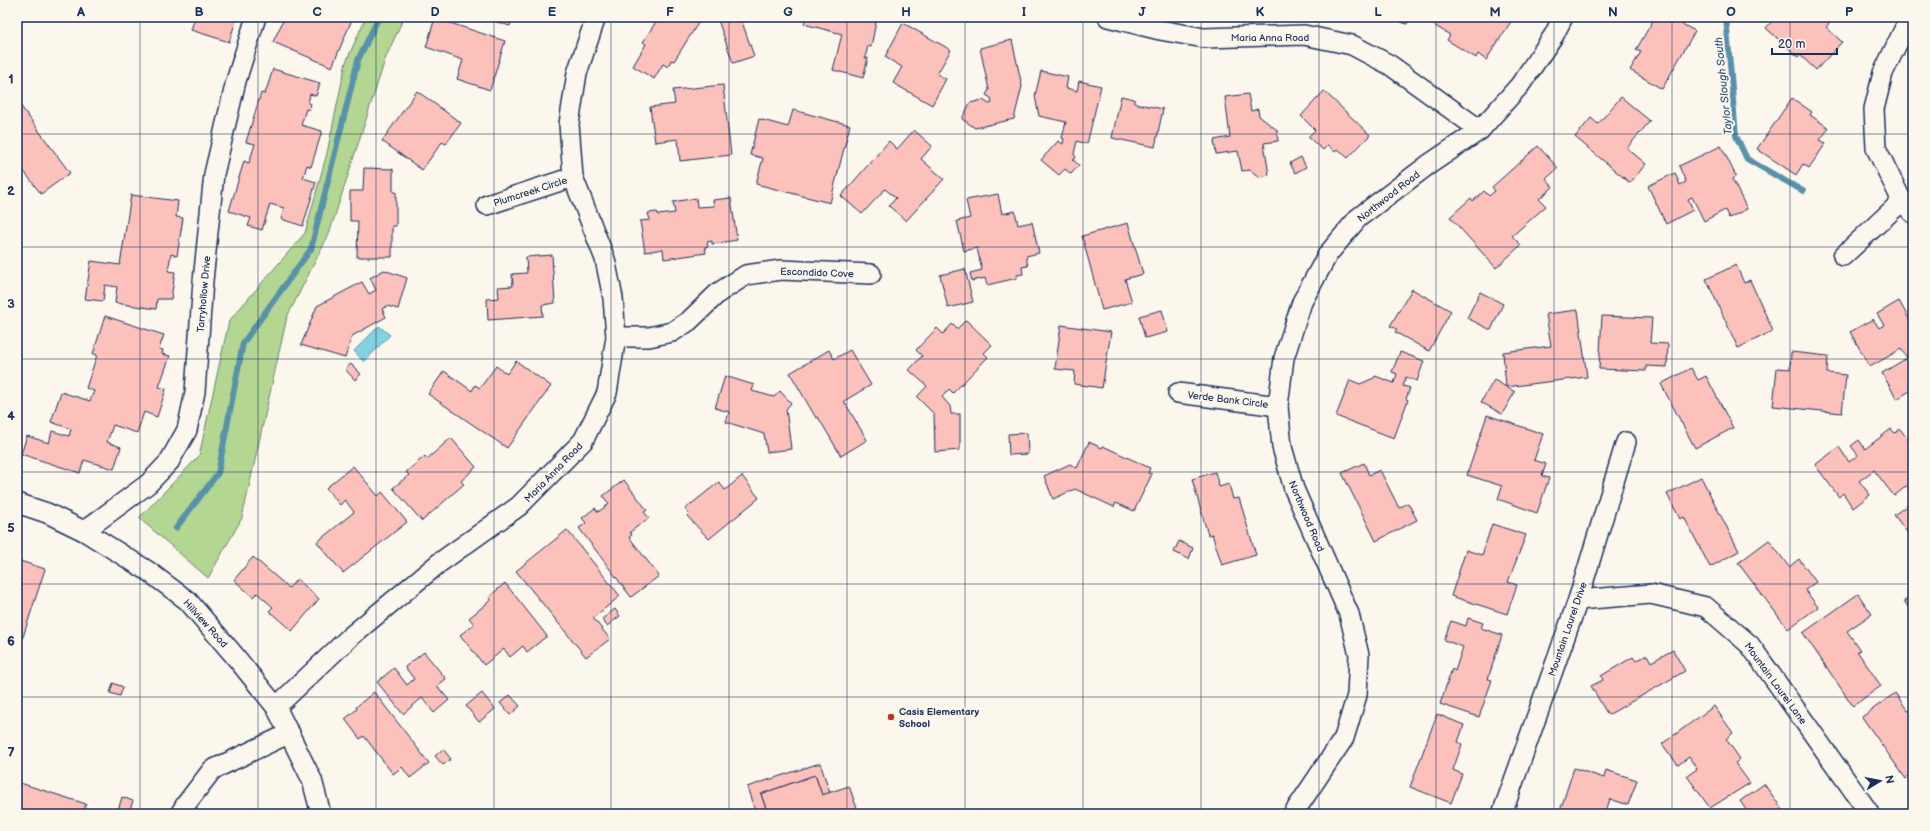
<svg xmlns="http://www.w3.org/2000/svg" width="1930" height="831" font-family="'Balsamiq Sans',sans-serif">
<rect width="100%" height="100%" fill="#fbf7ec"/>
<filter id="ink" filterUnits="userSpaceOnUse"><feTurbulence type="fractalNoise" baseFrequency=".025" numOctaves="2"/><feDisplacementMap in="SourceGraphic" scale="8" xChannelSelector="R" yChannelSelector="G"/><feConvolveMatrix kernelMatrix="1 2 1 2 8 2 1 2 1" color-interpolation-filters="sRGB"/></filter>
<g filter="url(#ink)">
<polygon fill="#b3d691" stroke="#678278" points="366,17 404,17 386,57 329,234 287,317 242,518 208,578 139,518 199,456 229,321 305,233 327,153 346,62"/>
<polygon fill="#83d2df" stroke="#5991ab" points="379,326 390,335 364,362 354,351"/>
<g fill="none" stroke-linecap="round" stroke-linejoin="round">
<g stroke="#5991ab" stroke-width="6">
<polyline points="1726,17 1736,136 1747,159 1803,191"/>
<polyline points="176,528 218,473 243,343 311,249 358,60 379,17"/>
</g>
</g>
<g fill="#fdc1bc" stroke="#1b2f5e">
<polygon points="195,17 237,17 229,42 191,30"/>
<polygon points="281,17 353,17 332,67 273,42 284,19"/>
<polygon points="481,17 513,17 510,26"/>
<polygon points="659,17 702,17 674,61 671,60 668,67 663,64 654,79 633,66 646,44 643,42"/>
<polygon points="717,17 757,17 742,22 754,56 733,63"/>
<polygon points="806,17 877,17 871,47 868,46 865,58 868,58 863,78 833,70 842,34 804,24"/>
<polygon points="1388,17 1410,17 1407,24"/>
<polygon points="1426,17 1514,17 1486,60 1478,54 1476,58 1447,40 1450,35 1424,19"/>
<polygon points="1655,17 1669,17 1695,31 1662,89 1630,70 1641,52 1636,50"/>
<polygon points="1770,17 1833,17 1834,18 1826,27 1842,42 1816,70 1800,55 1798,57 1766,28 1773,20"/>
<polygon points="435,18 505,41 490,90 457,79 463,60 426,47"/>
<polygon points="903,23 951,50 937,74 946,79 932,105 893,83 902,67 885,57"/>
<polygon points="1012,40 1022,86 1014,119 975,128 962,119 970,103 983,100 989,104 992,103 991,98 986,95 989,90 980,48"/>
<polygon points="273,69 320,83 316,96 310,94 308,103 311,104 309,110 306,109 301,125 322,131 311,167 307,165 303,178 316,182 303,226 281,219 284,208 270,204 262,230 248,226 251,218 229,211 244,161 249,163 255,144 246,142 261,93 265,94"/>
<polygon points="1041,71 1068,77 1066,88 1077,91 1079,81 1101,86 1087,144 1077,141 1074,154 1076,158 1073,160 1079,165 1071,174 1065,169 1059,175 1041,160 1058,141 1063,144 1064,139 1062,138 1066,122 1039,116 1035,96"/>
<polygon points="723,85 731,155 680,161 678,139 655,142 650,107 675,104 673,90"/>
<polygon points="417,91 461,123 446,144 442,142 422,170 382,141"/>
<polygon points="1324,91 1370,135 1348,158 1338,149 1335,152 1328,145 1323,150 1308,137 1315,130 1301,116"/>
<polygon points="1248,94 1251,111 1258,109 1259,116 1277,130 1278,141 1264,143 1269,175 1259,177 1250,170 1242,171 1238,151 1216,154 1214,140 1230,137 1225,97"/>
<polygon points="1121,96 1134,99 1134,103 1163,109 1155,147 1112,138"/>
<polygon points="1621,97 1650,121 1627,148 1646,164 1630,183 1575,137 1591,118 1598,124"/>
<polygon points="1792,98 1812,112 1810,115 1829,128 1820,140 1826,143 1809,168 1803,164 1796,175 1757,149"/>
<polygon points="17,101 70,173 41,194 17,162"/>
<polygon points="793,110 850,125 830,203 756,184 763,158 750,155 759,119 788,127"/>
<polygon points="914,130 932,146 921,159 944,179 906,221 889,206 896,198 885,189 862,214 841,196 889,141 897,149"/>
<polygon points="1538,146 1558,168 1546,179 1553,187 1539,199 1546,206 1512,236 1521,245 1496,268 1450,217 1471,198 1473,201 1484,191 1489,196 1495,191 1492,187"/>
<polygon points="1721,146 1736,176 1732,179 1747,209 1729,218 1725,210 1704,221 1692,197 1688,199 1693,210 1666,224 1648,186 1675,173 1680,185 1686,182 1679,166"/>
<polygon points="1301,157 1306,167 1295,173 1290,163"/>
<polygon points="364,168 393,169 393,192 396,192 396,226 392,226 392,257 357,257 358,221 350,221 350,191 363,191"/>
<polygon points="998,194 1002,214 1015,211 1018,225 1032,222 1039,253 1026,256 1028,266 1022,267 1023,274 1017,275 1017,278 987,285 985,278 972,281 970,273 982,270 979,257 977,248 964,251 957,221 970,218 966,200"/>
<polygon points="131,195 178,201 176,217 183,218 177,256 171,254 168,271 175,272 171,299 157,299 156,309 115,303 117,287 105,285 103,301 85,299 91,261 120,265"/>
<polygon points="696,198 697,207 714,206 713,200 731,198 737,240 712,244 712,241 707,242 708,246 705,247 706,253 664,259 663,249 645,252 640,221 650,220 648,213 657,212 658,215 675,213 673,202"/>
<polygon points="1128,223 1143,274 1125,279 1132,302 1102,310 1082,236"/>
<polygon points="552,255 555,303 542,305 543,316 488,320 487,299 499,298 498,287 513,286 512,274 527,273 526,257"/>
<polygon points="1736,265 1744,283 1750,280 1773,331 1738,348 1706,279"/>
<polygon points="965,269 973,302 948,308 940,275"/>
<polygon points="384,270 407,278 398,309 387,306 382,309 386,317 352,336 345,358 301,345 317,306 362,282 369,294 376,290 370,278"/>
<polygon points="1412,289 1451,311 1429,351 1395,332 1397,329 1390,326"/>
<polygon points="1480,292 1503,304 1491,330 1467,318"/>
<polygon points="1899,301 1913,326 1913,389 1897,399 1882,373 1907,358 1901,349 1870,367 1850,332 1873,319 1879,328 1884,325 1877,314"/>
<polygon points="1162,310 1168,332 1145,338 1139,316"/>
<polygon points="1578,310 1587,377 1506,387 1503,352 1551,346 1546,314"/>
<polygon points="105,316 164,335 159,349 163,350 162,354 170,356 159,387 166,389 157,417 144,412 137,433 113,425 107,442 121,447 114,469 84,460 80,473 21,454 27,436 49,443 52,431 69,436 71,429 51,422 61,392 90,401 94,391 86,388 97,355 93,354"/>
<polygon points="1602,316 1652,318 1650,343 1668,344 1667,367 1646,366 1646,371 1599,369"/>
<polygon points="966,320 992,345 984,353 988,357 953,393 949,389 942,397 950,406 951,414 960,414 960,450 935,452 934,414 917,397 927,386 909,370 922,356 916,350 937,328 943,334 952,324 957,329"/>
<polygon points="1061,325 1111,332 1102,388 1074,384 1075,371 1055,369"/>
<polygon points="829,350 834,359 850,350 871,385 844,401 867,440 841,456 818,417 816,418 790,373"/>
<polygon points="1400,352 1424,361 1417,381 1406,377 1403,386 1410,388 1406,399 1408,400 1394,438 1336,416 1350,380 1360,384 1374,378 1375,376 1394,383 1397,374 1392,372"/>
<polygon points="1791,352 1828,356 1827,373 1846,375 1842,413 1773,406 1777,368 1790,369"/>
<polygon points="516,361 551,386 507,448 428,394 444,371 472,391 475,385 480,388 496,366 507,374"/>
<polygon points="351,364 361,374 355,380 345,369"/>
<polygon points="1691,368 1698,380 1706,376 1733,428 1695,448 1661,384"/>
<polygon points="725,376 754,385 752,391 774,397 780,391 791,403 786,409 791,449 767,452 764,434 726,422 729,412 715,408"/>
<polygon points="1494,380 1515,392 1502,414 1481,402"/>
<polygon points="1487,415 1543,434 1534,460 1546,464 1542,476 1549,478 1537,513 1498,499 1502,486 1467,475"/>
<polygon points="1891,429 1895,433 1900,429 1913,446 1913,481 1894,496 1874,470 1859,481 1870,495 1853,508 1843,493 1839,497 1815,465 1839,447 1849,462 1858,455 1851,446 1859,440 1865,449"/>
<polygon points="1027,433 1028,454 1009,455 1008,434"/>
<polygon points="451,438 476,467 461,481 464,484 422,521 393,488 409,475 406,472 425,456 427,459"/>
<polygon points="1089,442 1102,448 1103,446 1150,468 1148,473 1152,474 1134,511 1116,503 1114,507 1075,489 1053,499 1044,476 1070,464 1077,468"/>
<polygon points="1364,463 1369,475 1380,470 1399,508 1408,503 1417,520 1376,541 1342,473"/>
<polygon points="353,466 378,496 382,492 407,522 343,573 317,542 354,512 345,500 340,505 326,488"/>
<polygon points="1215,472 1219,487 1229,484 1233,499 1239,498 1256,555 1222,565 1212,534 1208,535 1192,479"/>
<polygon points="742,476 759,498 709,539 687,516 689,514 685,509 719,482 725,490"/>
<polygon points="1701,477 1739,551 1710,567 1684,517 1680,519 1667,494"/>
<polygon points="624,480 647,510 644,512 649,518 630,532 632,535 629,537 659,576 631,597 579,528 586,523 582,518 595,508 598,512 609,504 603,496"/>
<polygon points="1913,501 1913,540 1894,515"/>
<polygon points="1492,524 1526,535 1508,582 1517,585 1507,614 1451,596 1466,550 1482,555"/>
<polygon points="567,530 620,596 593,618 610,639 586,657 516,571"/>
<polygon points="1769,540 1789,567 1799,559 1816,582 1805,590 1818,607 1788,629 1738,563"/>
<polygon points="1179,541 1193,548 1189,559 1174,552"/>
<polygon points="253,557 289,588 297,579 319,599 292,631 269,611 273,607 257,593 253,597 234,580"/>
<polygon points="17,560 45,569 21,643 17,641"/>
<polygon points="505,583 547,636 527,652 523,646 510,657 504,649 484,665 460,635 474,624 469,618 491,600 489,597"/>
<polygon points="1858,594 1872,614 1847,631 1860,650 1857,651 1881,686 1853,706 1803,633"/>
<polygon points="1913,595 1913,614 1904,601"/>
<polygon points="615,609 620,616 607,626 602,619"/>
<polygon points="1468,618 1483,623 1481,628 1502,635 1488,679 1492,680 1479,717 1440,704 1452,669 1455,671 1463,647 1444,640 1451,621 1466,626"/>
<polygon points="1673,650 1685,671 1608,715 1591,686 1603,680 1601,676 1633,657 1636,661 1647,655 1651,662"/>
<polygon points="424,652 446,679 437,686 449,700 434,713 422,698 403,714 377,682 394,668 407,685 414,679 405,667"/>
<polygon points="113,683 123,687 120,696 110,693"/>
<polygon points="374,692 429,763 410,778 402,767 393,774 364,736 360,739 345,719 357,709 356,707"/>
<polygon points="482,693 495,709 479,722 466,706"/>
<polygon points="1895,693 1908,711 1913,710 1913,774 1906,779 1862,717"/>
<polygon points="510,695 520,706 510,715 500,703"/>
<polygon points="1714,706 1733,733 1726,739 1740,759 1735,763 1750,783 1710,808 1687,776 1697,769 1689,757 1678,765 1662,744"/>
<polygon points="1437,714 1464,725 1458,742 1462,744 1453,770 1462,774 1451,803 1410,787"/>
<polygon points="443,749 451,759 443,765 435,756"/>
<polygon points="820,763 830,793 822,795 815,775 761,794 768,814 756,814 747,787"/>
<polygon points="1574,768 1604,778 1606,770 1637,780 1628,805 1610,799 1605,814 1559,814"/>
<polygon points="815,775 822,795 849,786 859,814 768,814 761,794"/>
<polygon points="17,782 86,804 83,814 17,814"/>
<polygon points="1764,784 1786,814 1749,814 1740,801"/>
<polygon points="122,797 133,801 128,814 117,814"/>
</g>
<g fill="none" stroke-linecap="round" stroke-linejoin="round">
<defs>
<g id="minor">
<polyline points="1108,17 1160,30 1204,38 1304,35 1352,45 1390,65 1480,130"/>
<polyline points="1910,17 1883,73 1874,109 1876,148 1902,201 1913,213"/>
<polyline points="487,205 573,177"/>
<polyline points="1843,256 1902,201"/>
<polyline points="616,337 649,337 672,332 689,321 718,293 746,275 781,270 871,274"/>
<polyline points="1178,393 1278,406"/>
<polyline points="17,503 47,513 84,531 148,571 188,601 234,655 276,707 312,780 321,814"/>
<polyline points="84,531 148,484 169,462 187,430 195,392 203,281 214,174 236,81 256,17"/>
<polyline points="1578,600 1651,594 1706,607 1750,645 1870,814"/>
<polyline points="276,707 351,636 439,563 519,506 583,441 607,393 616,337 613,298 605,259 573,177 569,124 577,73 596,17"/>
<polyline points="180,814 186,804 212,770 290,733"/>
<polyline points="1293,814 1344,738 1357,695 1359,655 1349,614 1294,489 1282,447 1278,406 1284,358 1302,302 1328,254 1358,218 1428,165 1480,130 1520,85 1554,35 1563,17"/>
<polyline points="1502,814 1578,600 1626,442"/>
</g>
</defs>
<use href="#minor" stroke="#1b2f5e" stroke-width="22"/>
<use href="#minor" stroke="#fbf7ec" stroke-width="19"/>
</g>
</g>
<path fill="none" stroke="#1b2f5e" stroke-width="1" stroke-opacity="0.55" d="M140,17v797M258,17v797M376,17v797M494,17v797M611,17v797M729,17v797M847,17v797M965,17v797M1083,17v797M1201,17v797M1319,17v797M1436,17v797M1554,17v797M1672,17v797M1790,17v797M17,134h1896M17,247h1896M17,359h1896M17,472h1896M17,584h1896M17,697h1896"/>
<circle fill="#c8321e" stroke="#fbf7ec" stroke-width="1.5" cx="891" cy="717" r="4"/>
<g text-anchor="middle" stroke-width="4" stroke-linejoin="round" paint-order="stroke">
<g font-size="10" fill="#1b2f5e" stroke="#fbf7ec">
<text x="1270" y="41">Maria Anna Road</text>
<text transform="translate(530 191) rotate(-18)" y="4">Plumcreek Circle</text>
<text transform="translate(1388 196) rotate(-38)" y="4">Northwood Road</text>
<text transform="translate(817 272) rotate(2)" y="4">Escondido Cove</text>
<text transform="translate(203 294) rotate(-85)" y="4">Tarryhollow Drive</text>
<text transform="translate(1228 399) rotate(7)" y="4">Verde Bank Circle</text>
<text transform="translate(553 472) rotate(-46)" y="4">Maria Anna Road</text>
<text transform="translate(1307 516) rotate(67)" y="4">Northwood Road</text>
<text transform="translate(206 623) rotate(48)" y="4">Hillview Road</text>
<text transform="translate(1567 629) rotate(-71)" y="4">Mountain Laurel Drive</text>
<text transform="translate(1776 683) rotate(54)" y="4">Mountain Laurel Lane</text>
</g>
<g font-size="10" font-weight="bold" fill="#1b2f5e" stroke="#fbf7ec" text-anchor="start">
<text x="899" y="715">Casis Elementary<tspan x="899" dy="12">School</tspan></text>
</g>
<g font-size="11" font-style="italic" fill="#35587e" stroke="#fbf7ec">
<text transform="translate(1723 86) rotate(-96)" y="4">Taylor Slough South</text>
</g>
</g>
<rect width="1930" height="831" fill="none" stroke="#fbf7ec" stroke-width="44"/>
<g transform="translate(1880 781) rotate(80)" stroke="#fbf7ec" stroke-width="3" paint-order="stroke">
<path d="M0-3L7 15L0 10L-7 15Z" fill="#1b2f5e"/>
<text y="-6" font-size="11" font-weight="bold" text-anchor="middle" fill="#1b2f5e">N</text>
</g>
<path d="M1772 48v6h65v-6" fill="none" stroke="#1b2f5e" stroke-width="2"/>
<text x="1778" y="48" font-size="12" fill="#1b2f5e" stroke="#fbf7ec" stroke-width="3" paint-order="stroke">20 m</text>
<rect x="22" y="22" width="1886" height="787" fill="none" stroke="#1b2f5e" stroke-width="1.5"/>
<g font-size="13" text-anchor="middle" font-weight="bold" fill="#1b2f5e">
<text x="81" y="16">A</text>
<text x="199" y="16">B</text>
<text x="317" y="16">C</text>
<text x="435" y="16">D</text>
<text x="552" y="16">E</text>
<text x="670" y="16">F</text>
<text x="788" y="16">G</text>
<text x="906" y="16">H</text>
<text x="1024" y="16">I</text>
<text x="1142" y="16">J</text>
<text x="1260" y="16">K</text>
<text x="1378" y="16">L</text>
<text x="1495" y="16">M</text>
<text x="1613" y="16">N</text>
<text x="1731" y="16">O</text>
<text x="1849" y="16">P</text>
<text x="11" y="83">1</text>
<text x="11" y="195">2</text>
<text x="11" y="308">3</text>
<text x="11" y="420">4</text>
<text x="11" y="532">5</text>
<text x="11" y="645">6</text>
<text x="11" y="757">7</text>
</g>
</svg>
